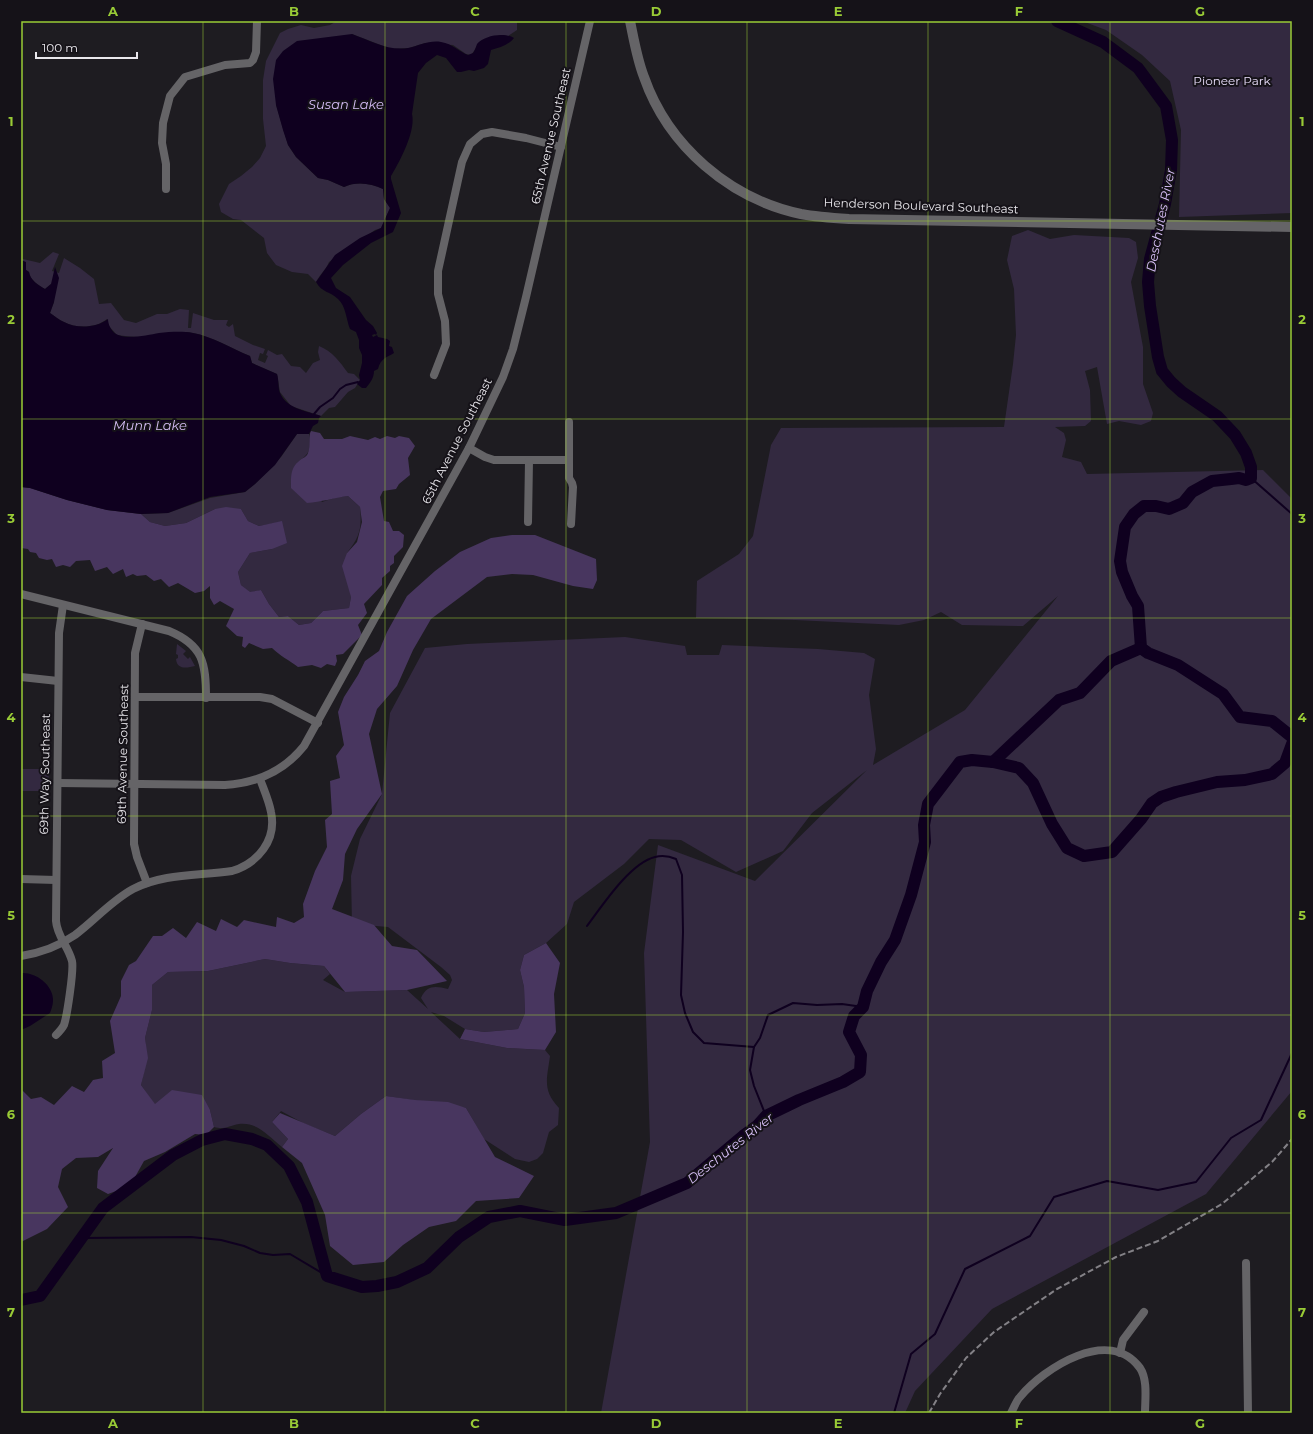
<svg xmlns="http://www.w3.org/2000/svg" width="1313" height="1434" font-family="Montserrat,sans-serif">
<rect width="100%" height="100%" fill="#1e1c21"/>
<g fill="#332940">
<path d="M337,21h180v9l-9,6 -8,-1 -22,9 -4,7 -3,4 -5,-1 -13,-9 -28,-2 -16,5 -18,1 -39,-15 -76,71 12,40 8,12 22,21 10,2 16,7c12,-6 27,-4 39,2l1,10 6,9 -9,20 -6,2 -46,32c-3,8 -9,12 -13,20l-8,-8 -16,-2 -16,-7 -9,-12 -3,-15 -23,-18 -8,-1 -12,-7 -2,-8 10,-20 12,-8 11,-9 8,-9 6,-12 -3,-27v-39l3,-19 14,-28 8,-4 13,-4 13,3 16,-3z"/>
<polygon points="1082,21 1292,21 1292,213 1179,217 1181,130 1170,81 1142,55 1106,30"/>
<path d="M1028,230l22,9 24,-4 55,3 7,4 2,16 -7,24 12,65v37l10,29 -2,8 -10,4 -22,-4 -12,3 -10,-57 -12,4 5,19 1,31 -6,5 -30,1 9,6 2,7 -4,17 19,5 6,12 176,-4 29,29v592l-86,103 -214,115 -77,82 -10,22h-304l49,-271 -6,-189 14,-108 97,36 112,-111 -55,43 -29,38 -47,21 -55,-32 -32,-1 -25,25 -50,38 -7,22 -21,19 -22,12 -4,15 4,17 1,26 -7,16 -34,3 -19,-3 -21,-13 -13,-4 29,27 47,9 38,2 5,6c-3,23 -8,34 9,52l-1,17 -9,7 -6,21 -6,6 -8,3 -14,-3 -31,-20 -18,-31 -80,-12 -25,18 -26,22 -32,-13 -22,-12 -9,11 16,17 -6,8c-14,-11 -24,-25 -43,-23 -11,2 -14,6 -25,3l-4,-17 -55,-5 -14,-20 6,-27 -2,-20 7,-28v-25l16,-13 40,-1 57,-12 25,4 34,3 6,8 -7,6 22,12 62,-2 21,19 -7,-11c6,-13 14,-12 27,-9l4,-9 -2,-5 -9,-8 -53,-40 -36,-3 -1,-48 9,-37 22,-45 8,-81 35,-65 42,-4 158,-7 60,9 2,9h32l3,-10 96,4 46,4 11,6 -6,36 7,54 -3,16 92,-55 93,-114 -35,30 -61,-1 -21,-13 -17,8 -25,5 -104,-5 -99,-2 1,-37 42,-27 14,-18 18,-91 10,-17 223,-1 9,-63 3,-29 -2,-46 -7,-29 5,-24z"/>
<path d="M53,252l6,2 -7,17 7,2 5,-15 16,10 14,11 5,25 12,-1 13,17 12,3 21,-9h10l13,-5 9,1 -1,18h3l2,-15 21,7h14l-2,5 3,2 4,-3 2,12 18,9 12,4 -2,5 -3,-1 -2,7 7,3 3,-7 -2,-1 2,-5 9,5 5,-1 9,12 9,1 6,6 7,-10 7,-3 -2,-8 1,-6c13,5 21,16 29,27l6,1 6,6 -5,8 -7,4 -13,15 -6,1 -8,8 -30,-10 -11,-14 -3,-18 -25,-11 -2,-7c-17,-7 -39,-20 -57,-23 -18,-3 -34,2 -52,4 -8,0 -16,-1 -24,-2l-9,-10 -1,-6c-11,9 -30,10 -43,3 -5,-2 -9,-6 -14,-9l4,-11 -3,-18 -6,5c-7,-4 -15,-9 -16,-17l-3,-2 -5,-10 2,-1 17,4z"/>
<path d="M297,434h12c2,17 1,19 -12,29l25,39 15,-5 11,-1 12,11c2,21 0,30 -13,46l4,44 -2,11 -26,3 -12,12 -12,2 -11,-9 -9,1 -10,-13 -8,-14 -11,3 -9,-8 -3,-13 12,-19 22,-4 9,-27 -22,4 -11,-5 -7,-12h-26l-29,14 -21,3 -15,-4 -9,-8 27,-1 42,-15 35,-6 10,-8 26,-27z"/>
<path d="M177,644l9,7 -3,3 5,5 2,-2 5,9c-8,2 -18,4 -19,-7l2,-1v-3l-2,-1z"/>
<polygon points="21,769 49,769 48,791 21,791"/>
</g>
<g fill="#48365f">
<path d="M311,431l9,2 4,6h18l8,-3 18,4 7,-3 5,2 7,-3 8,2 4,-2 10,2 6,8 -7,12 2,17 -11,9 -3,5 -13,2 -3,6 4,24 5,1 4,9h6l5,4 -1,12 -9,9v7l-4,3v5l-8,7v7l-18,19 3,9 -9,12 4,10 -19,19 -7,1 1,6 -2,5 -8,-2 -6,4 -9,-3 -14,2c-9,-7 -18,-11 -26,-19l-9,1 -14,-6 -4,5 -3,-2 1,-9 -6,-1 -11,-10 8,-17 -14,-8 -6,4 -4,-7v-12l-6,5 -9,2 -17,-10 -9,4 -8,-8 -7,2 -8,-6 -9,1 -4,-2 -7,3 -3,-8 -10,5 -6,-7 -12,4 -5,-11 -14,1 -6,6 -7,-2 -7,2 -4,-8 -5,1 -8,-2 -3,-5 -6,-1 -2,-3 -7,-1v-61l9,1 37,12 40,10 34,4 9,8 15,4 21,-3 29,-14 11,-2 15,2 7,12 11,5 23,-5 5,22 -15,6 -22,4 -12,19 3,13 9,7 11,-2 8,14 10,13 9,-1 11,9 12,-2 12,-12 26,-3 2,-11 -9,-31 5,-13 10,-11 5,-20 -2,-15 -12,-11c-14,2 -27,6 -41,7l-16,-15c0,-10 -1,-20 8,-27 3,-3 8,-4 9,-8 3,-8 0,-17 3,-22z"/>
<polygon points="512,535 535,535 596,559 597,580 593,589 573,586 533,575 512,574 487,577 431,619 413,650 397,686 377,709 369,734 382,794 357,829 345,854 343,880 332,909 374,925 392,946 417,950 447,981 407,990 345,992 324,966 290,963 265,959 208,971 168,972 152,985 152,1010 145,1038 148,1058 141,1085 155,1104 172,1090 202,1095 210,1110 214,1127 206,1135 195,1134 165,1152 144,1161 130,1186 108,1194 97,1188 98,1171 113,1148 98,1157 76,1158 62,1169 58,1187 68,1207 47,1229 21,1242 21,1089 31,1099 41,1097 54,1105 72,1086 84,1092 93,1080 103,1078 102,1061 115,1053 110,1021 121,996 121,981 129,965 136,961 153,936 162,936 173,928 186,938 197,922 216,931 221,919 237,927 244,920 276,927 277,917 294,923 304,917 303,904 315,871 327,847 325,820 332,814 330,781 340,778 336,756 344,745 338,712 344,697 358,675 365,661 379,651 387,632 407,596 435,571 460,552 491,538"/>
<polygon points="546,943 560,963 554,994 556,1032 545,1050 507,1048 460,1039 465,1029 484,1032 518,1029 525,1013 524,987 520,970 524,955"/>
<polygon points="386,1096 415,1100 448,1102 466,1108 495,1157 534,1176 519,1198 476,1201 456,1221 429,1227 403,1245 384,1262 353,1265 330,1246 325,1215 302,1163 282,1147 288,1139 272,1122 280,1113 335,1136 361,1114"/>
</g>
<g fill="#0f001f">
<path d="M352,34c19,7 36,17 56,14 11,-2 21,-8 33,-6 12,2 17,9 27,13l5,-2c2,-3 3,-6 4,-9 7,-9 28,-12 37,-6 -5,7 -15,10 -23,12l-3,14 -4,4 -10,3 -5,-1 -8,2h-4l-11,-14 -9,-3 -11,8 -8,10 -6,41c4,17 -12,47 -21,62v3l10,34 -8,19 -22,11 -28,22 -12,13 5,10 14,9 16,23 7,6 4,7 -1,2 -1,-1 -3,1 1,2 4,-2 1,2 9,2 3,2 -1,5 3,1 2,6c-8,5 -13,5 -16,16l-4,2c0,7 -4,12 -8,17h-4l-5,-4 3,-4 -1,-5 3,-12v-8l-3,-7v-8l-3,-8 -6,-3c-4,-10 -4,-23 -12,-30 -8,-8 -16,-6 -22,-17l19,-27 25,-17 21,-10 9,-20 -6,-9 -1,-10c-12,-6 -27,-8 -39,-2l-16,-7 -10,-2 -22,-21 -8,-12 -5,-15 -7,-25 -3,-26 3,-19 7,-9 14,-10z"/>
<path d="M21,260l5,2v8l3,2c1,8 9,13 16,17l6,-5 4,-17 4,11 -5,24 -4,11c5,3 9,7 14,9 13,7 32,6 44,-3 0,5 3,12 8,15 10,6 32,1 43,-1 11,-1 23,-2 34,0 18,3 40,16 57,23l2,7 25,11c2,6 1,14 3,19 7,16 27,18 41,23l-2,2 -1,5 -5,3 -4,8h-12l-22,31 -20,19 -10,8 -35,5 -42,16 -27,1 -34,-4 -40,-10 -37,-12 -9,-1z"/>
<path d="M21,973c3,0 7,0 9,1 12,3 24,15 23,27 0,4 -2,9 -3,12l-20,13 -9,4z"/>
</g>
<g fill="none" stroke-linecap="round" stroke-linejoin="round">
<g stroke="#0f001f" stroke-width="2">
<polyline points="314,414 320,407 333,398 340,389 346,385 358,382"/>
<polyline points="1251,478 1292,514"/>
<path d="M587,926c15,-20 43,-63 68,-69 8,-2 14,-1 21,2l6,16 1,57 -2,63 4,18 8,19 11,11 50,4"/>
<polyline points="766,1116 754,1086 750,1070 754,1047 760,1038 768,1015 793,1003 817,1005 842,1004 863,1007"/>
<polyline points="82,1238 191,1237 221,1240 244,1246 260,1253 273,1255 290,1254 327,1276"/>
<polyline points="894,1413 911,1354 935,1334 965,1269 1030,1236 1054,1197 1107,1181 1158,1190 1196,1182 1231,1138 1261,1120 1292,1053"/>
</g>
<g stroke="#0f001f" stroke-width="12">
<polyline points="1057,21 1103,42 1138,68 1166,106 1172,140 1171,170 1165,204 1150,259 1148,282 1150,306 1158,357 1162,371 1171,382 1182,392 1217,416 1235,435 1246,453 1251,467 1251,478 1246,480 1239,478 1231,479 1212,481 1192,492 1183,503 1169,509 1156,506 1144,506 1134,514 1125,527 1120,561 1122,572 1132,596 1138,606 1141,648 1148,653 1178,665 1223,694 1240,717 1272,721 1292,737"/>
<polyline points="993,762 1059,700 1080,693 1111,661 1141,648"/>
<polyline points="21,1300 40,1296 103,1208 173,1155 202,1140 225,1134 252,1139 267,1145 289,1166 307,1202 327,1276 362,1287 377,1286 397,1282 427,1268 459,1237 489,1217 520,1211 565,1220 616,1213 687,1183 743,1136 757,1126 766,1116 799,1100 843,1082 860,1072 861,1055 849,1032 854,1016 863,1007 867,991 881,962 895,940 911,895 925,842 924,825 928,804 960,762 972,760 993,762 1019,768 1033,783 1052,824 1067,848 1084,856 1112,852 1141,819 1152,803 1161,797 1176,792 1217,782 1245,780 1272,774 1285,763 1292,744"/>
</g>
<g stroke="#656467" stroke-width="8">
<polyline points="166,189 166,164 162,143 163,123 170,96 185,77 225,65 250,63 253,60 256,52 257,21"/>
<polyline points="434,375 446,344 445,321 438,294 438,271 462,162 470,144 482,134 492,132 526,138 561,147"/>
<polyline points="569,422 569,478 572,483 573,487 571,524"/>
<polyline points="469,448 485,457 494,460 569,460"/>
<polyline points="528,522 529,461"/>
<path d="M21,594l148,37c34,14 37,32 37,67"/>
<polyline points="142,624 135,653 134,844 137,857 147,883"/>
<polyline points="21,677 58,681"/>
<polyline points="136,697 260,697 272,699 318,723"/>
<path d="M58,783l167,2c33,-2 59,-14 79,-39l165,-298 34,-71 10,-28 13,-52 64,-276"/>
<polyline points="21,879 56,880"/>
<path d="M21,956c19,-3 38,-10 54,-21 20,-15 36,-34 58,-46 31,-16 66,-13 99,-18 26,-8 45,-31 39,-59 -2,-11 -7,-22 -11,-33"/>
<path d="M56,1035c3,-3 6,-6 8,-10 3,-9 10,-55 8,-64 -4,-15 -15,-25 -16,-40l3,-288 4,-28"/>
<polyline points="1246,1263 1248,1413"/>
<polyline points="1120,1353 1123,1340 1144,1312"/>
<path d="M1011,1413c3,-5 5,-12 9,-16 24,-29 89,-71 120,-29 8,12 5,32 5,45"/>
</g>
<path stroke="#656467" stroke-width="10" d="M630,21c4,19 7,38 14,56 24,69 86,122 157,137 16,3 32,4 48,5l443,8"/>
<polyline stroke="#838186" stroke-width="2" stroke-dasharray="6 3" stroke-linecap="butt" points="929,1413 940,1394 966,1358 994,1332 1057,1289 1116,1257 1158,1241 1222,1204 1272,1162 1292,1139"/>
</g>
<path fill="none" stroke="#99cb36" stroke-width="1" stroke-opacity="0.55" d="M203,21v1392M385,21v1392M566,21v1392M747,21v1392M928,21v1392M1110,21v1392M21,221h1271M21,419h1271M21,618h1271M21,816h1271M21,1015h1271M21,1213h1271"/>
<g text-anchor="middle" stroke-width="4" stroke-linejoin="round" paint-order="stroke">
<g font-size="12" fill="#e8ddfa" stroke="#151218">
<text x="1232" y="85">Pioneer Park</text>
</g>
<g font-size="12" fill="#e9e7ec" stroke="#151218">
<text transform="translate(551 136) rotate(-77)" y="4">65th Avenue Southeast</text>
<text transform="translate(921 206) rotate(2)" y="4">Henderson Boulevard Southeast</text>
<text transform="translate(457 441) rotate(-63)" y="4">65th Avenue Southeast</text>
<text transform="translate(123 754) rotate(-89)" y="4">69th Avenue Southeast</text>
<text transform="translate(45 774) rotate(-89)" y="4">69th Way Southeast</text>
</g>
<g font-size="13" font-style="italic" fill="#d7bff7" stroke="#151218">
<text x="346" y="109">Susan Lake</text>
<text transform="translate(1160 220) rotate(-79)" y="5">Deschutes River</text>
<text x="150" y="430">Munn Lake</text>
<text transform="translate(730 1148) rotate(-38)" y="5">Deschutes River</text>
</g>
</g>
<rect width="1313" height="1434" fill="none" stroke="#151218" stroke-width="44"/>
<path d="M36 52v6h101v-6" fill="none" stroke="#e9e7ec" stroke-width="2"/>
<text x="42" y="52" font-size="12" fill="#e9e7ec" stroke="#151218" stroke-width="3" paint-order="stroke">100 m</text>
<rect x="22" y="22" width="1269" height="1390" fill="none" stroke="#99cb36" stroke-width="1.5"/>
<g font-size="13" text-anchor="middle" font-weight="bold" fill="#99cb36">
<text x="113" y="16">A</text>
<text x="294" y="16">B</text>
<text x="475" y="16">C</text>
<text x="656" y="16">D</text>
<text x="838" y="16">E</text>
<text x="1019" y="16">F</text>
<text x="1200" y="16">G</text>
<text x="11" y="126">1</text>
<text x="1302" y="126">1</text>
<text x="11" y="324">2</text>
<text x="1302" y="324">2</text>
<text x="11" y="523">3</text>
<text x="1302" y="523">3</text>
<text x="11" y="722">4</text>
<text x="1302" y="722">4</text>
<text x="11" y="920">5</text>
<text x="1302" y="920">5</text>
<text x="11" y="1119">6</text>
<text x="1302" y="1119">6</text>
<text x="11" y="1317">7</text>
<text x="1302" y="1317">7</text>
<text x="113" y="1428">A</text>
<text x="294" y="1428">B</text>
<text x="475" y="1428">C</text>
<text x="656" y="1428">D</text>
<text x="838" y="1428">E</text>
<text x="1019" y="1428">F</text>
<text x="1200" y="1428">G</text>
</g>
</svg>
